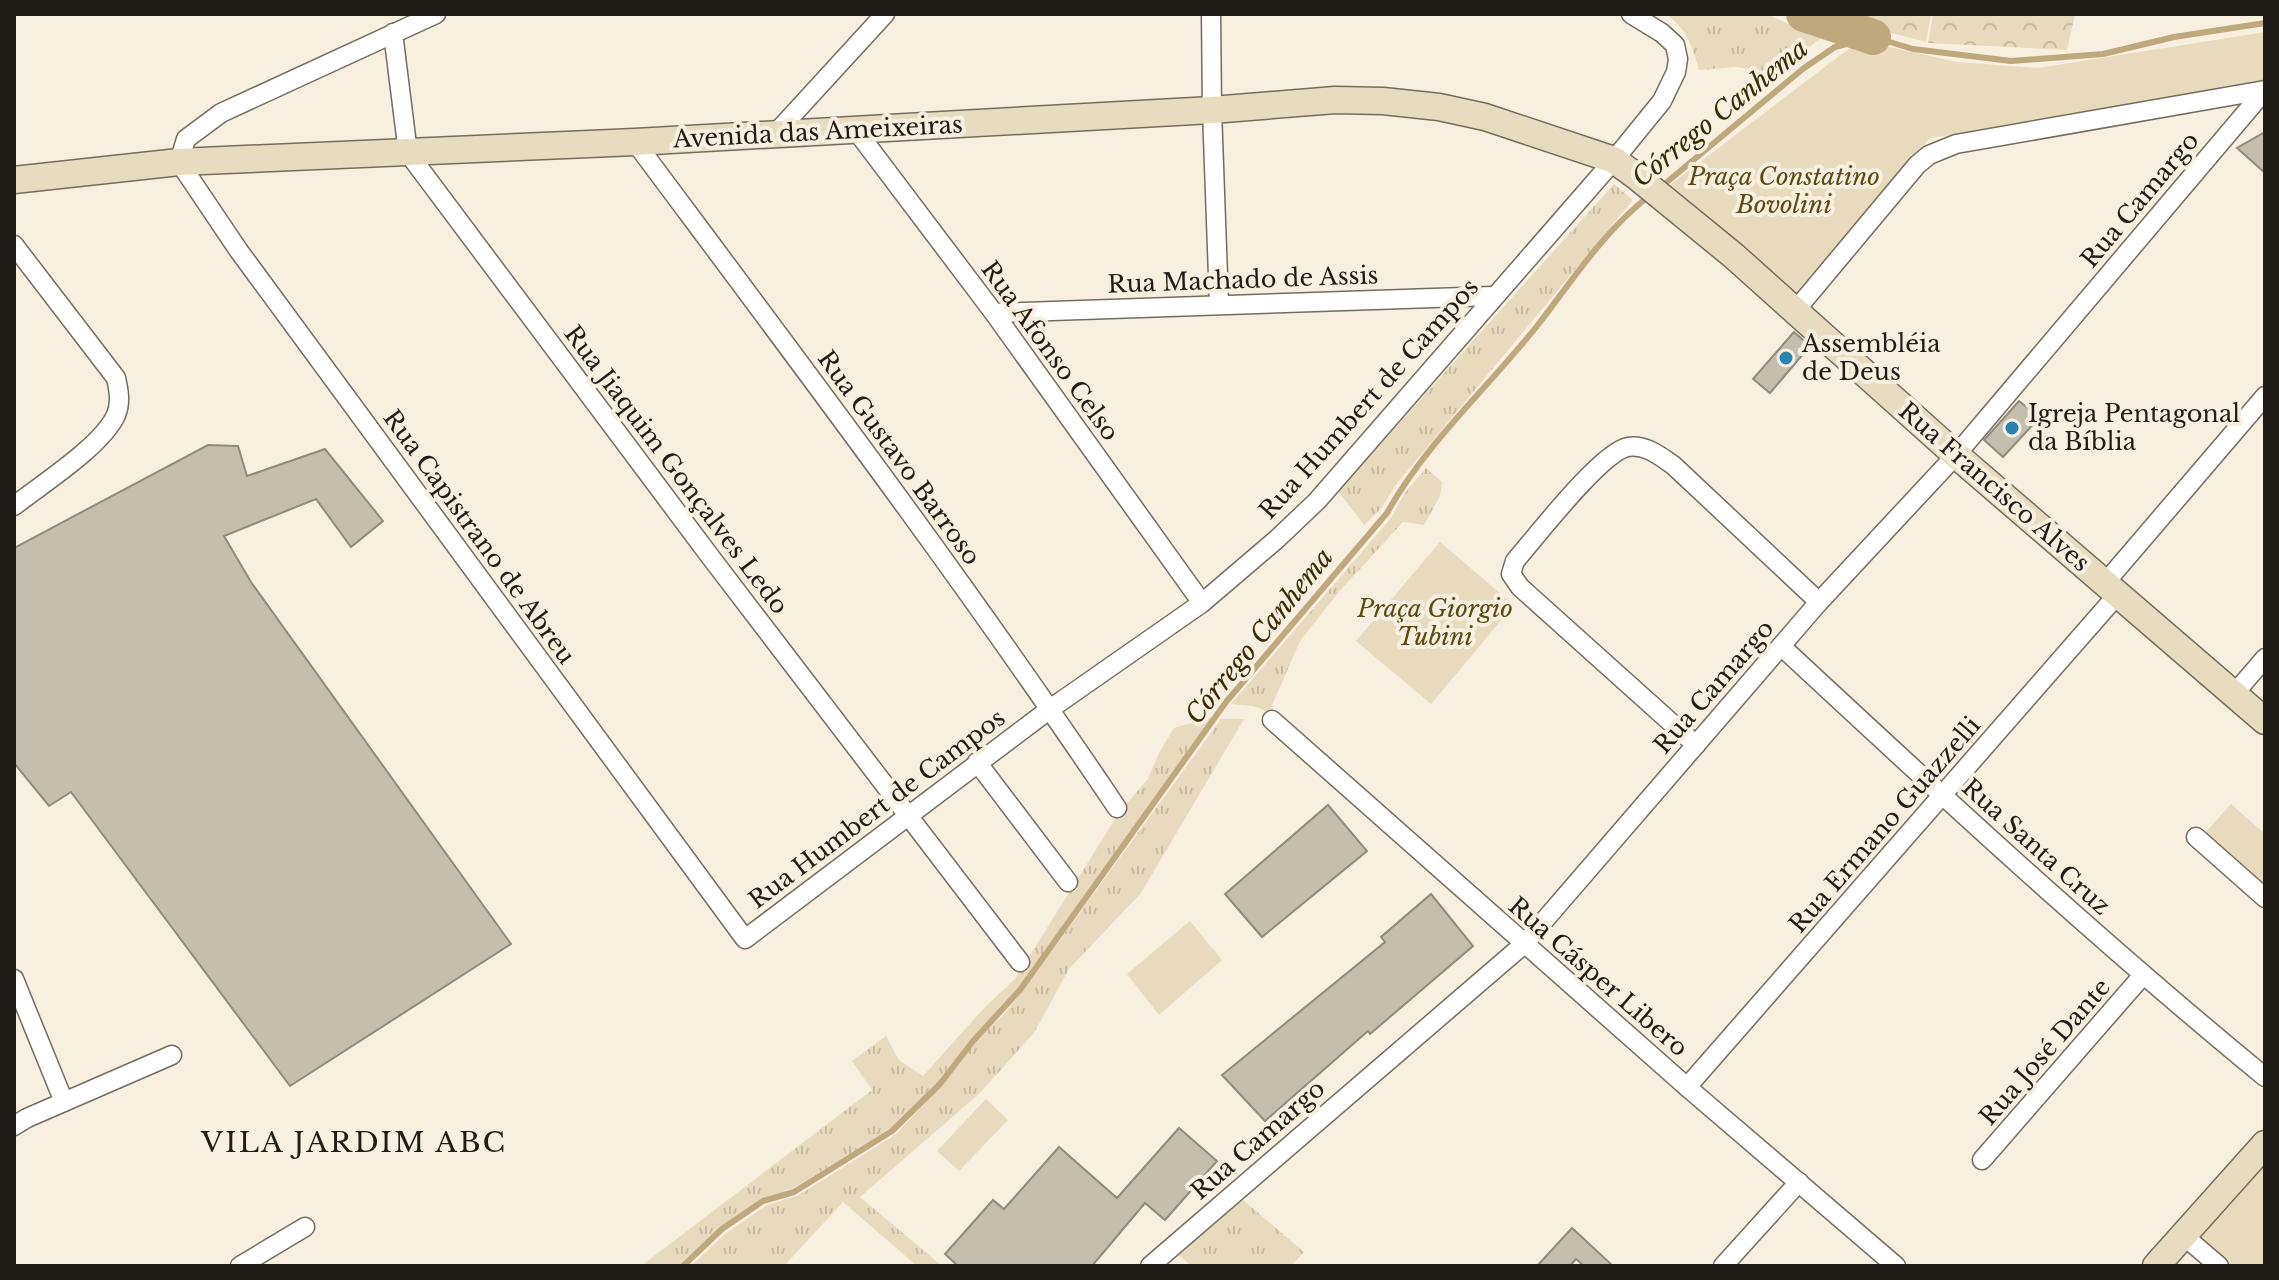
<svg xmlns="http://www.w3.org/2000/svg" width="2279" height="1280" font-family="'Libre Baskerville',serif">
<defs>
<pattern id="grass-tufts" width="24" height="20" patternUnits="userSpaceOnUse" patternTransform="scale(2)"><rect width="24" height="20" fill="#e8dbbd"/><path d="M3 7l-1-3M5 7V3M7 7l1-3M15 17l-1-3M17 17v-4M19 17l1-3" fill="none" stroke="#c7bca2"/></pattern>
<pattern id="forest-crowns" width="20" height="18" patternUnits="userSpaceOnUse" patternTransform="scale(2)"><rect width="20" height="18" fill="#e8dbbd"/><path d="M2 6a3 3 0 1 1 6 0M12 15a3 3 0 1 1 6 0" fill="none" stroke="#c7bca2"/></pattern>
</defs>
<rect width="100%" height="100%" fill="#f7f0e1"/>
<g fill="url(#grass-tufts)">
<path d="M1666,14h100l55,24 -46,35 -39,-6 -37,3c-7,-24 -12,-41 -33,-56z"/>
<polygon points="1614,184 1633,200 1395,486 1381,509 1364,525 1338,491"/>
<polygon points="1426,468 1442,482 1440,496 1424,525 1403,522 1338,593 1300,641 1269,712 1253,706 1231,704 1391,518 1404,494"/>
<polygon points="1212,717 1018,989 970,1040 938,1082 890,1129 794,1188 762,1198 720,1227 678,1266 641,1266 872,1090 852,1061 886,1036 899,1060 923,1076 984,1008 1015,979 1120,811 1148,779 1159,753 1174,728"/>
<polygon points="1221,719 1244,719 1141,893 1069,969 1034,1033 980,1093 860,1197 942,1266 917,1266 843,1202 784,1266 691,1266 725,1234 767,1205 799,1195 896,1134 942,1085 975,1041 1005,1013 1024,989"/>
<polygon points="1243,1200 1304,1252 1291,1266 1191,1266 1177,1253"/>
</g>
<g fill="url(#forest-crowns)">
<polygon points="1819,14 1931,14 1926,42"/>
<polygon points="1933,14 2075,14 2067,50 1928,43"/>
</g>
<g fill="#e8dbbd">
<polygon points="2265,32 2265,80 2154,102 1930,138 1789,302 1666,188 1847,50 1876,44 1957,62 2038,68"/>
<polygon points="1440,542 1514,605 1431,704 1356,641"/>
<polygon points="2231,804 2265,834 2265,887 2205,833"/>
<polygon points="1190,921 1222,960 1159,1015 1127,974"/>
<polygon points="986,1099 1008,1120 959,1171 937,1151"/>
<polygon points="2265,1155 2265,1266 2225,1266 2193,1237"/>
</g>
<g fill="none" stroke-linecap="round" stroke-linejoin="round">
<g stroke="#bea97c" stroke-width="6">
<polyline points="1661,187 1804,68 1835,47 1873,37 1913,49 2011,61 2103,54 2174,37 2265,23"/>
<path d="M683,1266l39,-37 41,-28 31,-9 98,-61 48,-47 33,-43 47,-51 206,-288 161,-189c39,-70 100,-124 150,-187 35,-45 66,-94 112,-130"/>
</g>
<polyline stroke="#bea97c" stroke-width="36" points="1804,14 1873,37"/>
</g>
<g fill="#c4beaf" stroke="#918b7d" stroke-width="2">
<polygon points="2265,132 2265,173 2237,148"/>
<polygon points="1794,332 1810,346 1770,393 1753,379"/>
<polygon points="2019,401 2040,417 2003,457 1984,440"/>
<polygon points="208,445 238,446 247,476 325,449 383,521 351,547 316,499 224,536 251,582 511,944 290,1086 71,792 49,806 14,763 14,548"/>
<polygon points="1328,805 1367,851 1262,937 1225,894"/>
<polygon points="1431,894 1473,946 1370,1034 1368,1031 1265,1121 1222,1075 1385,942 1381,937"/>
<polygon points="1179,1128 1217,1161 1165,1220 1145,1203 1092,1266 958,1266 945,1254 993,1200 1004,1209 1059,1147 1117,1198"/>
<polygon points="1572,1228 1613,1266 1584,1266 1576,1259 1570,1266 1537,1266"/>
</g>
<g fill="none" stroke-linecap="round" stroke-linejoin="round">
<defs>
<g id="street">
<polyline points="436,14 221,113 186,139 179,162 239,251 745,939 1050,709 1202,603 1277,539 1317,501 1614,160 1662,101 1676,72 1678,59 1675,45 1662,33 1631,14"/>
<polyline points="1211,14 1212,110 1219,304"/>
<polyline points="393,33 408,153 709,555 1020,962"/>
<polyline points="855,129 994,313 1202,603"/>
<polyline points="775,134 885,14"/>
<path d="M635,142c164,220 329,438 482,666"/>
<path d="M14,245l102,133c3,13 5,25 0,37 -14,31 -74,69 -102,91"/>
<polyline points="1795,311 1917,165 1929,155 1956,144 2265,90"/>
<polyline points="994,313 1493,296"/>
<polyline points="2105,583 2265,396"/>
<path d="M1781,646c158,147 317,294 484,431"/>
<polyline points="2234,694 2265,658"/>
<polyline points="1272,720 1687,1087 1896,1266"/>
<path d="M1696,745l-176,-158 -9,-13 4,-13c21,-24 86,-109 113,-114 17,-3 32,9 45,18l146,137"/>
<polyline points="977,762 1068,882"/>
<polyline points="2196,837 2265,898"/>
<polyline points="14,979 64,1102"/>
<polyline points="1687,1087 2118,594"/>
<polyline points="14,1126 27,1118 172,1055"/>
<polyline points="1982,1160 2143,975"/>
<polyline points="2184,1236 2219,1266"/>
<polyline points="240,1266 305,1227"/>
<polyline points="1150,1266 1524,944 1819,602 1956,455 2265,90"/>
<polyline points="1723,1266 1799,1182"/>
</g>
<g id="secondary">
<polyline points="14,180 179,162 635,142 1212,110 1335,100 1383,101 1439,107 1485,117 1614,160 1636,176 1734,256 1956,455 2265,721"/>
<polyline points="2156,1266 2265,1144"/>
</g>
</defs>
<use href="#street" stroke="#736d61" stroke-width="21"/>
<use href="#secondary" stroke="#736d61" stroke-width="29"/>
<use href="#street" stroke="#fff" stroke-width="18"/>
<use href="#secondary" stroke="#e7dcbf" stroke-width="26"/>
</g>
<g fill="#2982b0" stroke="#f7f0e1" stroke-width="3">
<circle cx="1786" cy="358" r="8"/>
<circle cx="2012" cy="428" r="8"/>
</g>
<g text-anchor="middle" stroke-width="8" stroke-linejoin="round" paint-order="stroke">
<g font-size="24" fill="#201d18" stroke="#f7f0e1">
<text transform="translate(818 132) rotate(-3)" y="8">Avenida das Ameixeiras</text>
<text transform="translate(2140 200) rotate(-50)" y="8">Rua Camargo</text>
<text transform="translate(1243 280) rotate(-2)" y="8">Rua Machado de Assis</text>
<text transform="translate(1050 351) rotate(54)" y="8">Rua Afonso Celso</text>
<text transform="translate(1369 399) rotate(-48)" y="8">Rua Humbert de Campos</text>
<text transform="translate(899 458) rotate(54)" y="8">Rua Gustavo Barroso</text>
<text transform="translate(676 470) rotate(53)" y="8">Rua Jiaquim Gonçalves Ledo</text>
<text transform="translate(1994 487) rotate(41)" y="8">Rua Francisco Alves</text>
<text transform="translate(479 537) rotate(54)" y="8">Rua Capistrano de Abreu</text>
<text transform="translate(1714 687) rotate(-49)" y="8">Rua Camargo</text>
<text transform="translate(877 809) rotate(-37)" y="8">Rua Humbert de Campos</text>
<text transform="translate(1885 825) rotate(-49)" y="8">Rua Ermano Guazzelli</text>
<text transform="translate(2036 847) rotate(42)" y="8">Rua Santa Cruz</text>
<text transform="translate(1598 977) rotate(41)" y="8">Rua Cásper Libero</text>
<text transform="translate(2045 1052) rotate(-49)" y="8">Rua José Dante</text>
<text transform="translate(1258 1140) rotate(-41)" y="8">Rua Camargo</text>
</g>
<g font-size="24" font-style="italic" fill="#5f4911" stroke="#f7f0e1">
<text x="1784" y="185">Praça Constatino<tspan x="1784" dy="28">Bovolini</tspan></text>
<text x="1435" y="617">Praça Giorgio<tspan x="1435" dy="28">Tubini</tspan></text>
</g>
<g font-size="24" fill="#201d18" stroke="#f7f0e1" text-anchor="start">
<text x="1802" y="352">Assembléia<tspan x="1802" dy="28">de Deus</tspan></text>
<text x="2028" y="422">Igreja Pentagonal<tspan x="2028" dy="28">da Bíblia</tspan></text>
</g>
<g font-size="26" font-style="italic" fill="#3a2b03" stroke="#f7f0e1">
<text transform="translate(1720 113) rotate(-39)" y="9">Córrego Canhema</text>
<text transform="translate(1259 636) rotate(-51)" y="9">Córrego Canhema</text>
</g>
<g font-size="28" letter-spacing="2" fill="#201d18" stroke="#f7f0e1">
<text x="354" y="1152">VILA JARDIM ABC</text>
</g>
</g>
<rect width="2279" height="1280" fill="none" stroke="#201d18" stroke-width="32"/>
</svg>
